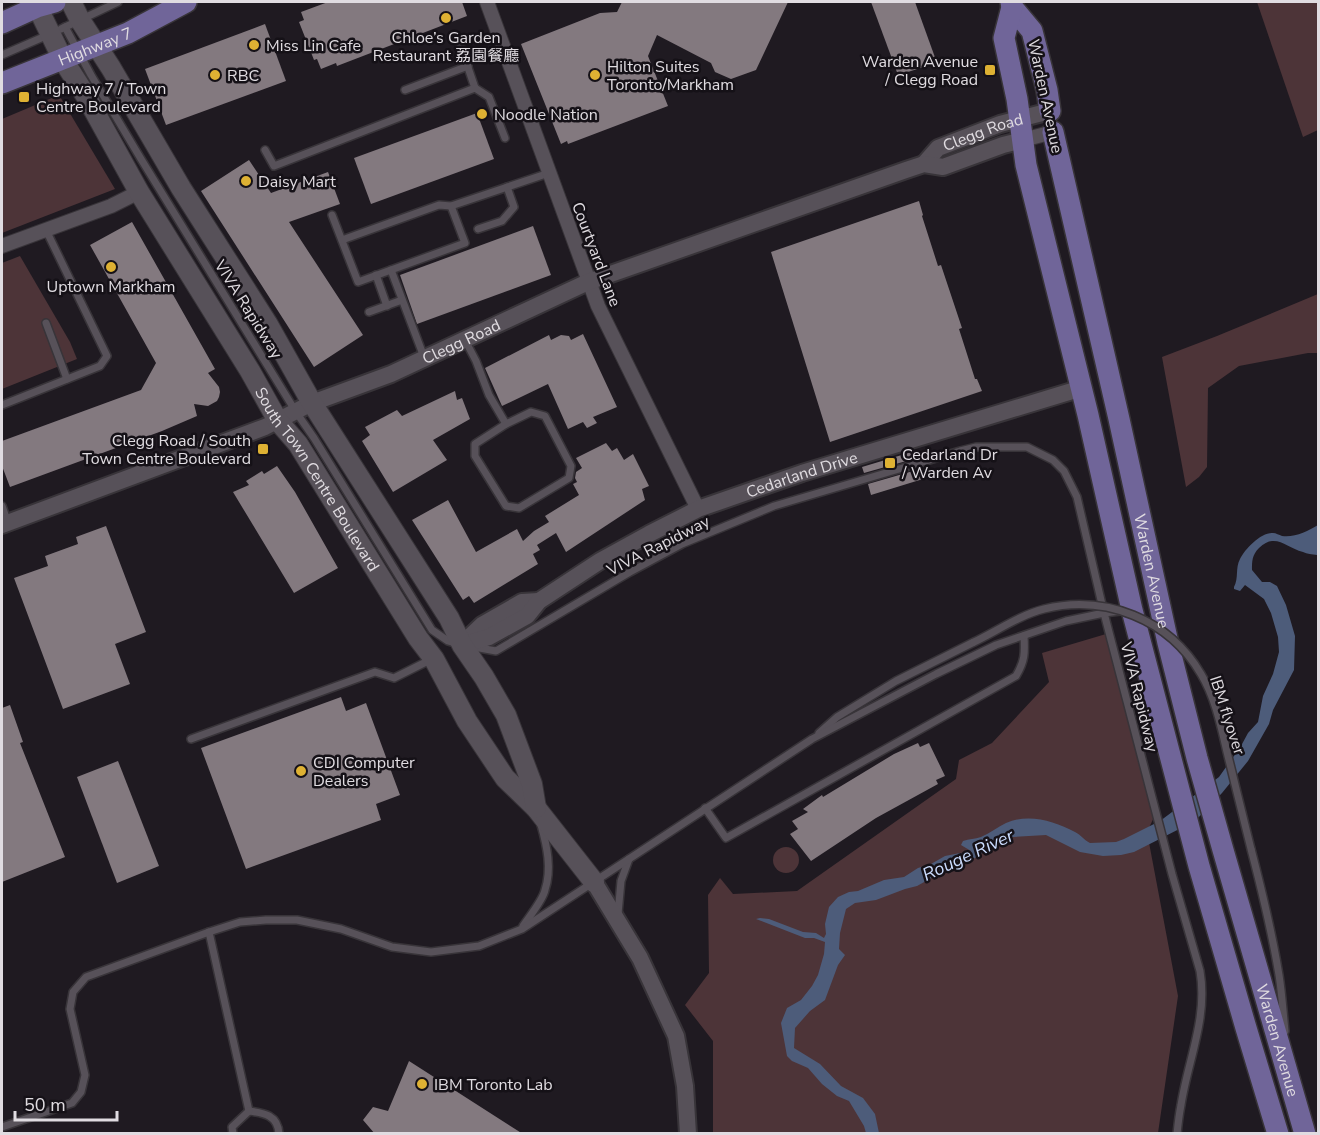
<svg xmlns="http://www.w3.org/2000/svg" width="1320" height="1135" font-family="'Nunito Sans','Noto Sans SC',sans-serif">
<rect width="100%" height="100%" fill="#1f1a21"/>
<g fill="#4d3438">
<polygon points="1257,2 1318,2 1318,130 1303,137"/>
<polygon points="59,95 115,189 2,233 2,119"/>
<polygon points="20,256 70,342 77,359 2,389 2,263"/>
<polygon points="1318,294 1318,353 1308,353 1239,366 1208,388 1207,467 1199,477 1186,487 1162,357 1217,336"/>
<polygon points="1106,634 1156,813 1147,832 1178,996 1158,1133 713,1133 713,1041 685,1005 709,973 708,895 720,878 733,894 797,891 956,779 959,760 992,743 1049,682 1042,653"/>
<circle cx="786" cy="860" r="13"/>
</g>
<path fill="#4d5c7a" d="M1318,525v28l-1,2c-5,-1 -10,-1 -14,-3 -17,-4 -27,-20 -44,-4 -7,7 -7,13 -7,22l10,12h8l7,4 9,19 9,31 -1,34 -21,40 -4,14 -21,37 -26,32 -27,28 -61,31 -13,3 -18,1 -23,-4 -34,-17 -33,2 -25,12 -16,11 -19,6 -36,20 -12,3 -29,11 -21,3 -9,6 -6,24 -1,16 6,6 -7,10 -13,35 -15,11 -15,17 -1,20 26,16 21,22 22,12 12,16 4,19h-13l-2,-7 -15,-25 -12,-5 -15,-12 -14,-16 -16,-7 -5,-5 -6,-33 6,-15 14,-8 11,-14 6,-11 6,-21 1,-12 -11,-4h-9l-49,-19 4,-1 9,1 34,13 13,1 8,5 2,-4 -1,-10 4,-17 9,-10 11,-5 9,-1 26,-11 20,-3 14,-9 13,-4 14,-8 15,-3 9,2 2,-4 -10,-6 2,-4c6,-2 12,-2 18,-4 9,-4 17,-10 25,-14 23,-10 48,-2 69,9 6,3 9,8 15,11l26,-1 8,-3 36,-18 59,-44 22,-31 7,-13 10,-11 5,-26 10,-22 6,-22 -1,-15 -7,-24 -7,-14 -19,-14 -5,6 -6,-2v-2c5,-9 1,-19 6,-28 5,-10 21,-27 33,-26 3,0 6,2 9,3 12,2 26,-5 36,-11z"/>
<g fill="#83797f">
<polygon points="328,2 462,2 467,16 337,66 336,63 321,69 317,59 314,60 299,22 304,20 301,12"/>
<polygon points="622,2 788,2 756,70 731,79 715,72 711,63 657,35 648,56 668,106 568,144 567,141 561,144 521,44 600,13 617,12"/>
<polygon points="871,2 915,2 937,63 898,75"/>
<polygon points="265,24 286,81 166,125 145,69"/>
<polygon points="477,113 494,159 371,204 354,158"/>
<polygon points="249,160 271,193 328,172 340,204 289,222 363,335 314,367 201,191"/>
<polygon points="919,201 923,215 922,216 938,266 941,265 962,328 959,329 975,379 977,379 982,391 830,442 771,252"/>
<polygon points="132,222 215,369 208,373 219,387 220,392 219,397 217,401 208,406 194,404 197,416 162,431 10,487 2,466 2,441 141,390 156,363 90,245"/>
<polygon points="533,226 551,275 417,324 400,275"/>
<polygon points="583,334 617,407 593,417 597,423 587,428 583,422 568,429 548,384 502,406 485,368 549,335 551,340 561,335 569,336 571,340"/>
<polygon points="455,391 457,400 462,398 470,419 433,440 447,460 393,492 362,441 370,435 365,427 397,410 402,416"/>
<polygon points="606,443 612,451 617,448 624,460 633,454 649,486 642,489 645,500 566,552 556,533 537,545 540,550 533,554 538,564 474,603 469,596 463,600 412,520 448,500 476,552 517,529 523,541 534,531 549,522 545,516 579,495 573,484 577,482 575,478 576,472 582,468 576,458"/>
<polygon points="915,451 917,458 864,473 862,467"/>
<polygon points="277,466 295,492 338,568 294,593 233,492 249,485 246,481 262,471 264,474"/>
<polygon points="920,469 923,479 871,495 868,484"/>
<polygon points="106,526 146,632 115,644 130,684 63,709 14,578 48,566 45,556 78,544 76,537"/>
<polygon points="341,697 346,711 366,703 400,795 376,804 381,820 246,869 201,748"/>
<polygon points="10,705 23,742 20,743 65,857 2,882 2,708"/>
<polygon points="918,743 920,747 929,743 945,776 936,780 938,784 876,818 811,861 790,834 798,829 792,821 808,812 803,809 822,795 823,797 894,754"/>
<polygon points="118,761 159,866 117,883 77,777"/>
<polygon points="409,1061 523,1134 375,1134 363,1120 373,1107 388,1111"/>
</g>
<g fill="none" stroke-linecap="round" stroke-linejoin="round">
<defs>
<g id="service">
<polyline points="65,27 91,75 141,159 296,412 314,438 432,630 448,641 458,644"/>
<polyline points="61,29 118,2"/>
<polyline points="460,44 475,88"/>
<polyline points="2,55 48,35"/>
<polyline points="405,90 468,66"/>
<polyline points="265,150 274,166 475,88 489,97 505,138"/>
<polyline points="332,215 358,282 465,243 451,206"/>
<polyline points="478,229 502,221 514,207 507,187"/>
<polyline points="342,240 439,205 451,206 549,173"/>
<polyline points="391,270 424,357"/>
<polyline points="376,275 387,306"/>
<polyline points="369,312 402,300"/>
<polyline points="46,323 67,379"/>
<polyline points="465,340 476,361 489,395 506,424"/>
<polyline points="2,405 100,366 107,356 46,230"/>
<polygon points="531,412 545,416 571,466 569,478 519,508 506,506 475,456 475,444 506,424"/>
<polyline points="2,506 8,523"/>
<path d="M474,647l22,4 134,-79 52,-28 92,-38 186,-55 16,-4h51l26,13 11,11 13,26 27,116 68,261 28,97c8,47 -12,89 -19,134 -2,10 -3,19 -4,29"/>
<polyline points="819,733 837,717 896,681 974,642"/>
<polyline points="191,739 375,672 394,678 432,659"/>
<path d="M705,808l21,30 290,-162c9,-15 9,-23 8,-40"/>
<path d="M1251,849c11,42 21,84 28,126 3,19 4,37 6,56"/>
<polyline points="618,914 621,881 629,859"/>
<path d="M523,926c6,-9 20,-26 22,-36 7,-21 2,-44 -4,-65"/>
<polyline points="209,932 249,1111"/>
<path d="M249,1111c15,2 29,4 30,23"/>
<polyline points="2,1127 72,1103 81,1092 85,1075 70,1009 73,992 86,977 209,932 240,922 266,920 297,920 341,929 392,947 431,952 479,946 522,929 812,739 936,674 996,645 1066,621 1104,613 1120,611"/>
<polyline points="233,1134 232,1127 249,1111"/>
</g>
<g id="minor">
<polyline points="487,2 598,306 698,509"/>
<polyline points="1023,140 1053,132"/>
<polyline points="2,246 111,206 139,192"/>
</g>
<g id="tertiary">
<path id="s1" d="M924,164l14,-16 62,-24 50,-13"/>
<path id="s2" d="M2,525l263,-98 47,-24 79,-29 197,-92 318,-112 18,-6 19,3 60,-22 20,-5"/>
<polyline points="462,644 482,625 522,602 539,601"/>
<path id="s3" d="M462,645l27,-8 38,-21 12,-15 61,-40 49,-27 49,-25 104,-36 280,-85"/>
<polyline points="594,882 640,958 676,1036 685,1086 688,1134"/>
</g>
<g id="secondary">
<path id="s4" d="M35,2l28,58 23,36 53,96 111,179 28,50 20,23 120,194 16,21 33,62 38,57 31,30 58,74"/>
<polyline points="71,2 80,20 111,68 181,188 267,323 312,403 449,618 462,645 484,677 506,715 532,784 536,808"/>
</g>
<g id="primary">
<polyline points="1011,2 1012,7 1032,31 1047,90 1050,111"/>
<polyline points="1012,7 1004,38 1017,99 1026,165 1088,415 1132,610 1199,866 1246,1028 1278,1134"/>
<polyline points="2,23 37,7 55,2"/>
<path id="s5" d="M2,83l126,-50 58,-31"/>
<path id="s6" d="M1053,132l66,287 49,224 29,115 26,92 82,284"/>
</g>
</defs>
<use href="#service" stroke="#383439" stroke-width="10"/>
<use href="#minor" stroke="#383439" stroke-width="16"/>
<use href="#tertiary" stroke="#383439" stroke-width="20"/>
<use href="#secondary" stroke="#383439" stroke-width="22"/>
<use href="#primary" stroke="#383439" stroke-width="24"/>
<use href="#service" stroke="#575159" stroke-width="7"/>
<use href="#minor" stroke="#575159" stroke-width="14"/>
<use href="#tertiary" stroke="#575159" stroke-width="16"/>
<use href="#secondary" stroke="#575159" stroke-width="20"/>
<use href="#primary" stroke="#706599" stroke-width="21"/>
<defs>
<path id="service-bridge" d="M974,642c23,-11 46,-27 70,-33 61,-15 125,10 157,65 14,23 20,52 26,78 8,32 16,65 24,97"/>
</defs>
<use href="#service-bridge" stroke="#383439" stroke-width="10" stroke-linecap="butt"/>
<use href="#service-bridge" stroke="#575159" stroke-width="7"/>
</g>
<g fill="#deb133" stroke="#151117" stroke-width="2">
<circle cx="446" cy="18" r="6"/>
<circle cx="254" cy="45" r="6"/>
<rect x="984" y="64" width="12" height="12" rx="3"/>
<circle cx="215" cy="75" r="6"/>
<circle cx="595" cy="75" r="6"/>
<rect x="18" y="91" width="12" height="12" rx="3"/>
<circle cx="482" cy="114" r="6"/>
<circle cx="246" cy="181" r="6"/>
<circle cx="111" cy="267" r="6"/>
<rect x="257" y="443" width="12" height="12" rx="3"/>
<rect x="884" y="457" width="12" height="12" rx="3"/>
<circle cx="301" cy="771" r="6"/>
<circle cx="422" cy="1084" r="6"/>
</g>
<g text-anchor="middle" stroke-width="5" stroke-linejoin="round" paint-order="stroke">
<g font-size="16" fill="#e0dce1" stroke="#151117" text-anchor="start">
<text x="446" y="43" text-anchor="middle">Chloe’s Garden<tspan x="446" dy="18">Restaurant 荔園餐廳</tspan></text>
<text x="266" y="51">Miss Lin Cafe</text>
<text x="978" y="67" text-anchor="end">Warden Avenue<tspan x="978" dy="18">/ Clegg Road</tspan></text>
<text x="607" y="72">Hilton Suites<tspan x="607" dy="18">Toronto/Markham</tspan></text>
<text x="227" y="81">RBC</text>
<text x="36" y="94">Highway 7 / Town<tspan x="36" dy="18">Centre Boulevard</tspan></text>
<text x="494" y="120">Noodle Nation</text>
<text x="258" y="187">Daisy Mart</text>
<text x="111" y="292" text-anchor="middle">Uptown Markham</text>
<text x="251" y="446" text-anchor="end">Clegg Road / South<tspan x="251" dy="18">Town Centre Boulevard</tspan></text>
<text x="902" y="460">Cedarland Dr<tspan x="902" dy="18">/ Warden Av</tspan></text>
<text x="313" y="768">CDI Computer<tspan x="313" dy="18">Dealers</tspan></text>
<text x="434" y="1090">IBM Toronto Lab</text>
</g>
<g font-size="16" fill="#e0dce1" stroke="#151117">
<text dy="6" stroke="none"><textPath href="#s5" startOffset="100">Highway 7</textPath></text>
<text transform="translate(1046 96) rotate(78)" y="6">Warden Avenue</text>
<text dy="6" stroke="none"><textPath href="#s1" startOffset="69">Clegg Road</textPath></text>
<text transform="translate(597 254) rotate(69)" y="6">Courtyard Lane</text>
<text transform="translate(249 309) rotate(58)" y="6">VIVA Rapidway</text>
<text dy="6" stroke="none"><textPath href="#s2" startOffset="495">Clegg Road</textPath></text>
<text dy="6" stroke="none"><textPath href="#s3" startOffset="384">Cedarland Drive</textPath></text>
<text dy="6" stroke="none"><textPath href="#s4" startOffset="555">South Town Centre Boulevard</textPath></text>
<text transform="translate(658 545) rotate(-27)" y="6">VIVA Rapidway</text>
<text dy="6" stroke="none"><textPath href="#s6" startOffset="450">Warden Avenue</textPath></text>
<text transform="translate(1140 697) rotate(76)" y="6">VIVA Rapidway</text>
<text transform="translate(1228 715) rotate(72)" y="6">IBM flyover</text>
<text dy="6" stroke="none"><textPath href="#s6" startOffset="936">Warden Avenue</textPath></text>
</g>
<g font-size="18" font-style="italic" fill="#cbdcfe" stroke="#151117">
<text transform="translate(968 855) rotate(-25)" y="6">Rouge River</text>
</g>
</g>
<rect width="1320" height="1135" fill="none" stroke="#e0dce1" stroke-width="6"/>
<path d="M15 1111v9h102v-9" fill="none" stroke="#e0dce1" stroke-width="3"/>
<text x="24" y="1111" font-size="18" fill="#e0dce1" stroke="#151117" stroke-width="4.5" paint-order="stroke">50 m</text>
</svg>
